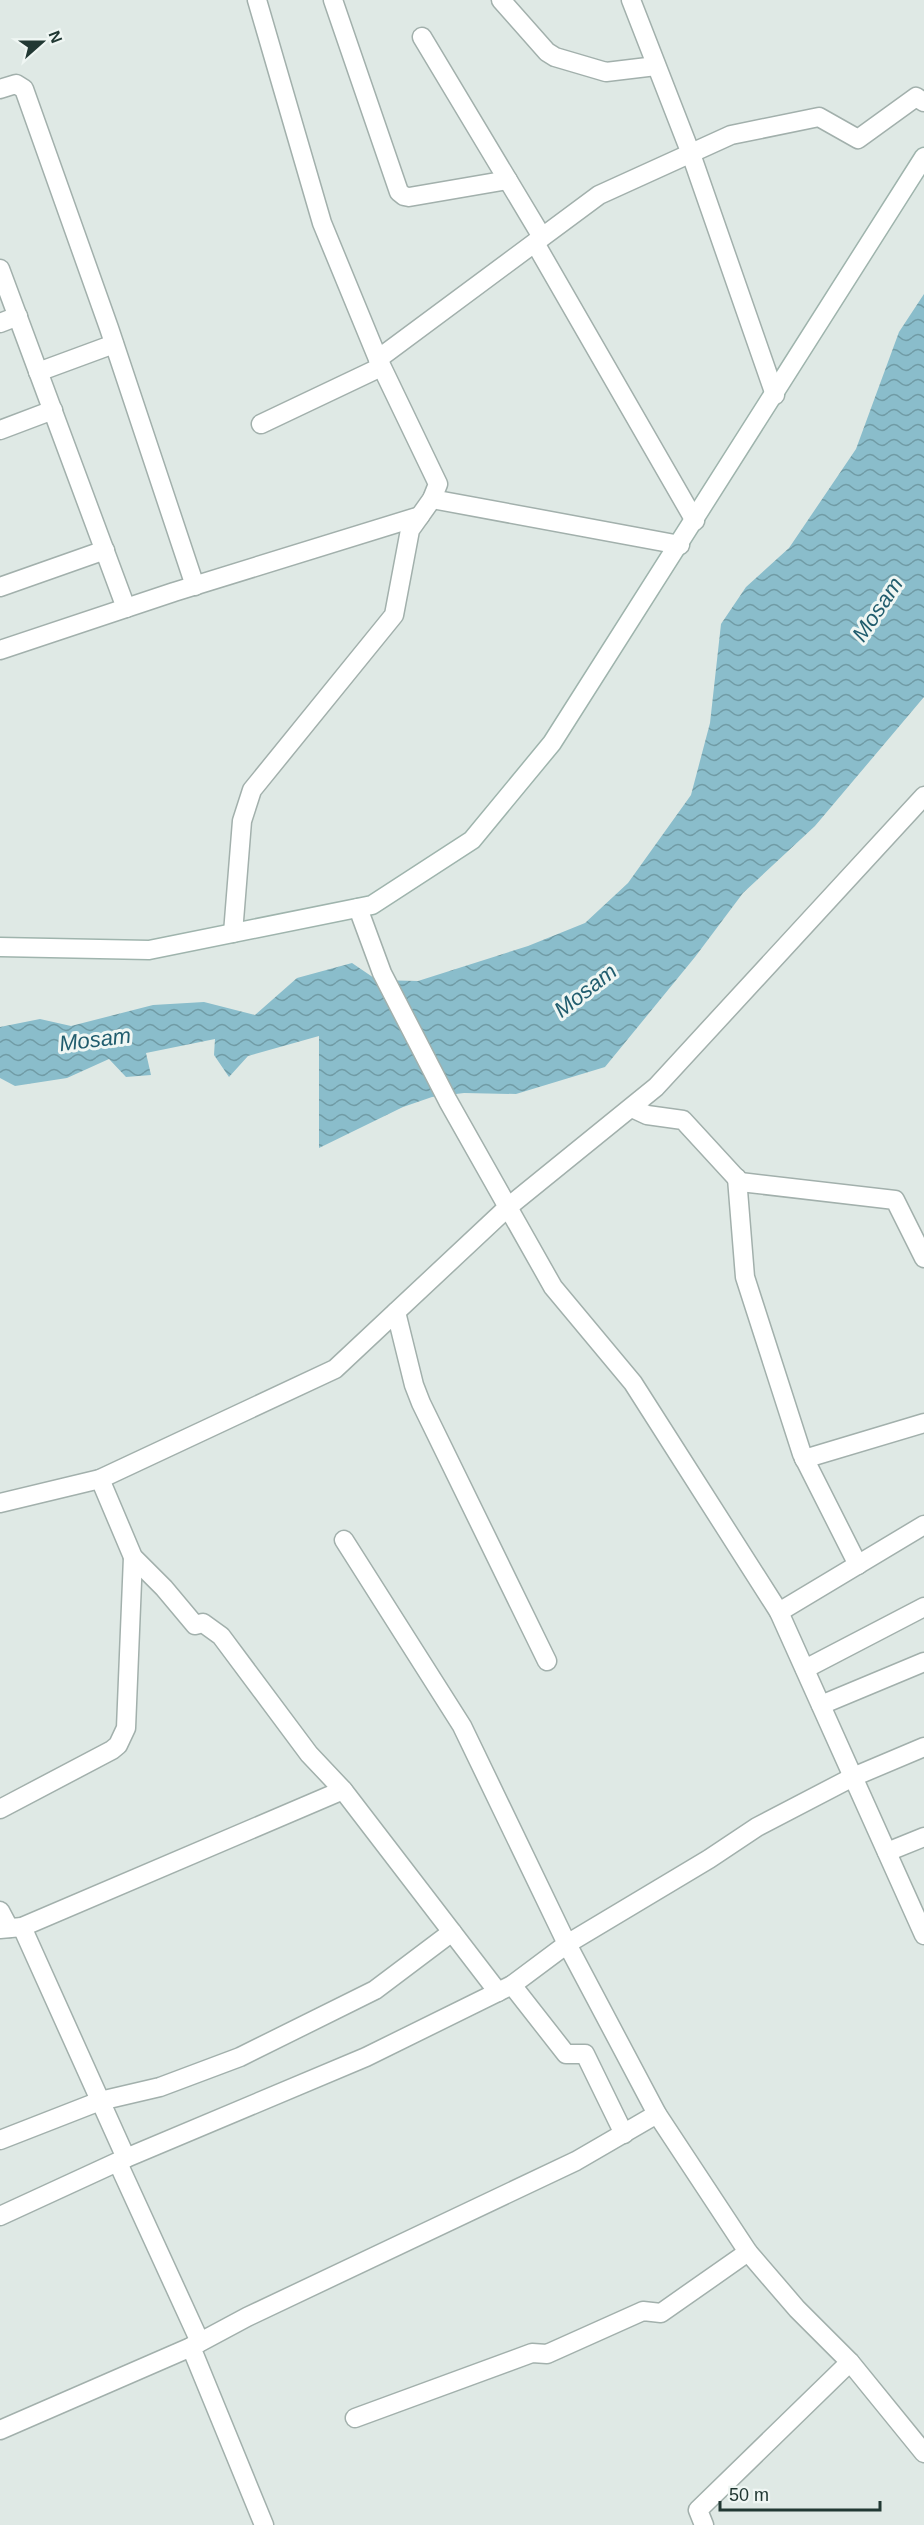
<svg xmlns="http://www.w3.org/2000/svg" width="924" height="2525" font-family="Helvetica,sans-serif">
<defs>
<pattern id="water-waves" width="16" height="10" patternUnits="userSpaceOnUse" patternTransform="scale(1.5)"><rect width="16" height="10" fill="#8abdcb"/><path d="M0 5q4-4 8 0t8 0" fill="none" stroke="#709ba5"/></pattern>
</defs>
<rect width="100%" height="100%" fill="#dfe9e5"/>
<polygon fill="url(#water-waves)" points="924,294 924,697 815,826 743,893 695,957 605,1067 516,1094 464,1093 432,1097 403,1107 319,1148 319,1036 248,1056 229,1077 214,1055 215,1039 146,1053 151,1075 126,1077 109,1059 67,1078 15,1086 0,1078 0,1027 40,1019 71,1026 153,1005 204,1002 255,1015 297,978 352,963 377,980 418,981 528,946 585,923 628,883 691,795 710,723 721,624 746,587 789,548 856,449 899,332"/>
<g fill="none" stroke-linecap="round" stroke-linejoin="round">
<defs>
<g id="street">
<polyline points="257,0 322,223 378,359 599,195 731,135 819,117 858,139 916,97 924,102"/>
<polyline points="333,0 399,192 404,196 409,197 508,180"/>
<polyline points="501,0 547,52 555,57 606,72 656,66"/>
<polyline points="631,0 691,154 775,395"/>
<polyline points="422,37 542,237"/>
<polyline points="0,89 16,84 24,89 109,328 195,586"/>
<polyline points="535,243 695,521"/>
<polyline points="0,269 126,608"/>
<polyline points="0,323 18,316"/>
<polyline points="38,372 114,344"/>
<polyline points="261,424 381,367"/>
<polyline points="0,430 53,410"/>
<polyline points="432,499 680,545"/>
<polyline points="0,587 105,550"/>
<polyline points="0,650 174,592 420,516"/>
<polyline points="358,908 382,973 448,1101 553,1287 633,1383 779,1612 924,1935"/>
<polyline points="233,933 242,821 252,790 394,615 410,530 432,499 438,484 378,359"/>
<polyline points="632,1108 647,1115 683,1120 740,1182 895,1200 924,1258"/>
<polyline points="737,1178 745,1277 802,1454 858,1565"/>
<polyline points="396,1312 414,1385 421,1403 547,1661"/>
<polyline points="804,1459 924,1423"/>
<polyline points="100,1479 133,1557 164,1588 195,1625 203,1623 221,1636 309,1754 343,1790 498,1992"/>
<polyline points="0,1503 100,1479 335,1369 508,1207 656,1087 924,796"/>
<polyline points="779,1612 924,1525"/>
<polyline points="805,1669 924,1607"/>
<polyline points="821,1705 924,1662"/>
<polyline points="924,1747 853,1777 757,1827 709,1859 567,1944 657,2114 748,2252 797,2309 850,2362 924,2453"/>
<polyline points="0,1809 112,1750 118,1745 126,1728 133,1557"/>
<polyline points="887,1852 924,1837"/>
<polyline points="0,1911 9,1928"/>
<polyline points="0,1929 22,1927 343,1790"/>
<polyline points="512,1985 566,2054 585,2054 624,2134"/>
<polyline points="0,2140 100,2101 160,2087 240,2057 375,1990 452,1932"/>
<polyline points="126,2158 366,2057 512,1985 567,1944 462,1726 344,1540"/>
<polyline points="118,2163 200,2342"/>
<polyline points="0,2216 126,2158 22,1927"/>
<polyline points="355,2418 532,2353 547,2354 643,2311 661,2313 748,2252"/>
<polyline points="0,2430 191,2347"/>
<polyline points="264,2525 191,2347 247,2317 576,2161 657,2114"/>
<polyline points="704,2525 698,2510 850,2362"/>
</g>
<polyline id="secondary" points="0,947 149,950 372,905 472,840 552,743 924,157"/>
</defs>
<use href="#street" stroke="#a2b0ac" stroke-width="21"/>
<use href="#secondary" stroke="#9fb4ad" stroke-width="21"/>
<use href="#street" stroke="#fff" stroke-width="18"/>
<use href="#secondary" stroke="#fff" stroke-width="18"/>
</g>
<g text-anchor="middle" stroke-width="6" stroke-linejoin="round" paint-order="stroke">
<g font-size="22" font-style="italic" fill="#215d6e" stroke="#eff6f3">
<text transform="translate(877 609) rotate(-56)" y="8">Mosam</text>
<text transform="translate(585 990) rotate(-38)" y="8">Mosam</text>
<text transform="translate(95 1039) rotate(-7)" y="8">Mosam</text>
</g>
</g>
<g transform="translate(42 42) rotate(69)" stroke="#eff6f3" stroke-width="4.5" paint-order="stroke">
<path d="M0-4.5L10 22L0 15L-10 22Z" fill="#213833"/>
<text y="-9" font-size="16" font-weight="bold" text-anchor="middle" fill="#213833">N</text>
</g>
<path d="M720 2501v9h160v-9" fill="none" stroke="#213833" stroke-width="3"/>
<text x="729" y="2501" font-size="18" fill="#213833" stroke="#eff6f3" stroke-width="4.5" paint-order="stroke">50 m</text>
</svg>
